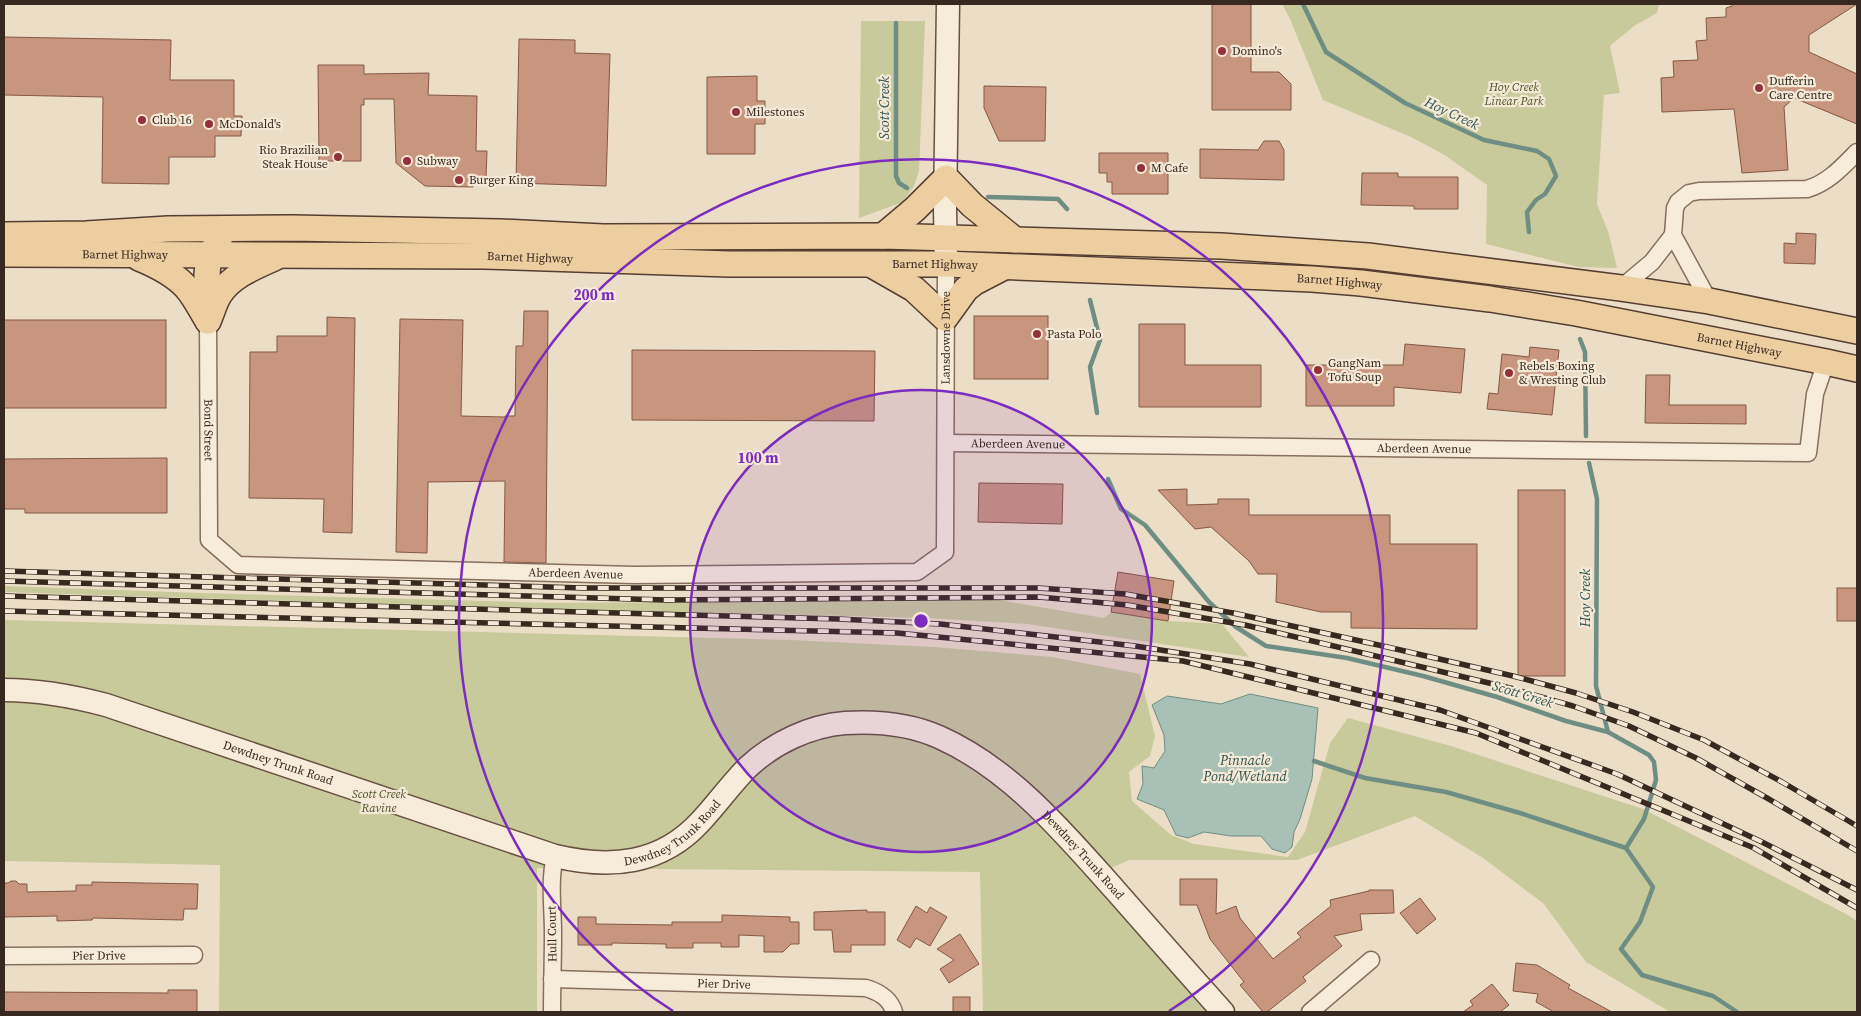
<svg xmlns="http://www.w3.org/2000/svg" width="1861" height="1016" font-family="'Source Serif 4',serif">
<rect width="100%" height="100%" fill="#ecddc7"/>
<g fill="#c9ca9b">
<polygon points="1282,4 1487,4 1530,5 1534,4 1659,4 1657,13 1634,26 1610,46 1620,93 1604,95 1597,204 1609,234 1617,268 1578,267 1486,244 1487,185 1443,154 1411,137 1323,100 1290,19"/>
<polygon points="861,21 925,21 919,171 914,186 903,202 859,218"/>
<polygon points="4,586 200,593 552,603 999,600 1104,618 1111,612 1168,621 1222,624 1249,657 1027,624 926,618 505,608 4,592"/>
<polygon points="4,620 791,640 934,647 1052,657 1140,674 1155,736 1150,756 1129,772 1132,801 1171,835 1194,844 1288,857 1305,832 1330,743 1348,718 1451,746 1643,809 1846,914 1857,921 1857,1012 1670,1012 1586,962 1544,904 1483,858 1415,816 1297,860 1129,860 1100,873 1208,1012 983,1012 980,872 537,868 537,1012 219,1012 220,865 4,861"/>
</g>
<polygon fill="#a8c0b6" stroke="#6f8e83" points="1250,694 1318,708 1312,779 1300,819 1294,832 1292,847 1285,853 1272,849 1261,836 1231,836 1204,832 1188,838 1176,835 1164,810 1137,799 1143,784 1142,766 1154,768 1165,751 1164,735 1152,705 1167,696 1221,704"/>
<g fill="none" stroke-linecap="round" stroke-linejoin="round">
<g stroke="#6f8e83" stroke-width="4.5">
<polyline points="1303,4 1326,52 1405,103 1484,140 1537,151 1549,159 1556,176 1545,194 1536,200 1527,212 1529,232"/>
<polyline points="896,23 896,176 899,183 907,188"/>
<polyline points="988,197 1058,199 1067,209"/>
<polyline points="1090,300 1100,340 1090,367 1097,413"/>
<polyline points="1580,339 1585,352 1586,436"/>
<polyline points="1589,463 1597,499 1596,686 1608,732"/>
<polyline points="1108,479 1121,509 1145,525 1209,602 1236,627 1266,646 1347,658 1423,676 1497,697 1566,721 1608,732 1649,755 1654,762 1656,780 1644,819 1626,848"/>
<polyline points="1314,761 1365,778 1446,792 1520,813 1626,848"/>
<polyline points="1626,848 1653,887 1640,922 1621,949 1642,975 1713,996 1737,1012"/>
</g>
</g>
<g fill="#c8967f" stroke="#845844">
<polygon points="1212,4 1251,4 1251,72 1279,72 1291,84 1291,110 1212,110"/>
<polygon points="1732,4 1857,4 1809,35 1809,52 1857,74 1857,124 1794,98 1784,107 1788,170 1742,173 1734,109 1662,112 1661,78 1674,77 1673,61 1698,60 1696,41 1707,40 1706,18 1726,17 1726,8 1732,6"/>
<polygon points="4,37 171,40 170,80 234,80 234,116 242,116 241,136 215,136 215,157 169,157 169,184 102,183 103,97 4,95"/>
<polygon points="519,39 575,40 575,53 610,54 606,186 516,183"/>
<polygon points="318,65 364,65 364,74 429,73 428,95 477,96 476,151 487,151 486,178 473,178 473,187 425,186 396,163 394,99 364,99 364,105 361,105 361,161 319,161"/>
<polygon points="757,76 757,101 765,101 765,124 755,124 755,154 707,154 707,77"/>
<polygon points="984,86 1046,87 1045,141 999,141 984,108"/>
<polygon points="1264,141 1279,141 1284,150 1284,180 1200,178 1200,149 1258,150"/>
<polygon points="1099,153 1168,153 1168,194 1112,194 1112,182 1107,182 1107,173 1099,173"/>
<polygon points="1362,173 1398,173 1398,177 1458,177 1458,209 1414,209 1414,206 1361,205"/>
<polygon points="1796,233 1816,234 1815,264 1784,263 1784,243 1796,244"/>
<polygon points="524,311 548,311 546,563 504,562 505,481 428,482 427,553 396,552 400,319 463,320 461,416 505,417 505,416 515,416 516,346 523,346"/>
<rect x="974" y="316" width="74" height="63"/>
<polygon points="327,317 355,318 352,533 323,532 324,499 249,498 250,352 277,352 277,336 327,336"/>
<rect x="4" y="320" width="162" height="88"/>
<polygon points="1139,324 1185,324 1185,365 1261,365 1261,407 1139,407"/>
<polygon points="1405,344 1465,349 1461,393 1394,387 1394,406 1306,406 1306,365 1403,365"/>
<polygon points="1530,347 1559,350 1552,415 1487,409 1489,393 1498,394 1502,354 1529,357"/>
<polygon points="632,350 875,351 874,421 632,420"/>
<polygon points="1646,375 1670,375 1669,405 1746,405 1746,424 1645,423"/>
<polygon points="167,458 167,513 25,513 25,509 4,509 4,459"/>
<polygon points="979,483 1063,484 1062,524 978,522"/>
<polygon points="1187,489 1187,505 1218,504 1218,499 1249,499 1249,515 1390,515 1390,544 1477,544 1477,629 1351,628 1351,612 1321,612 1276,602 1277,574 1258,574 1249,561 1211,527 1195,529 1158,490"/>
<rect x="1518" y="490" width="47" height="186"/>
<polygon points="1118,572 1174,581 1168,621 1111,612"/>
<rect x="1837" y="588" width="20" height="33"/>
<polygon points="1180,879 1217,879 1216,914 1236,906 1240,918 1273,959 1301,937 1297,933 1331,906 1330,900 1369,891 1369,890 1393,890 1394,913 1360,914 1362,930 1334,936 1342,946 1303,977 1306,981 1267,1012 1263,1012 1240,985 1244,982 1210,939 1197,905 1180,905"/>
<polygon points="11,881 16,881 19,884 27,884 27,892 76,891 76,885 92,885 92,882 198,884 197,909 184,909 183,920 93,918 92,920 57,921 57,916 4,917 4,883 8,883"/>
<polygon points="1420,898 1436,919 1417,934 1400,913"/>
<polygon points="916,906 927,913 930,907 947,917 930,946 916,938 910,948 897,940"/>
<polygon points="867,910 867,912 885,912 885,945 851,945 851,952 834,952 832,930 814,930 814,912"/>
<polygon points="722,915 790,917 790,922 799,922 799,944 791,944 783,952 764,952 764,936 739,935 739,947 721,947 721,943 693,943 693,948 666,948 666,944 612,943 612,945 578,945 578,917 596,917 596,924 672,925 672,922 722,922"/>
<polygon points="960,934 979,964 949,983 940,969 954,960 937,949"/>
<polygon points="1516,963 1537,965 1570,985 1568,988 1612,1012 1554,1012 1536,1002 1538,994 1513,991"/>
<polygon points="1492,984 1509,1005 1500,1012 1463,1012 1473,1005 1470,1001"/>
<polygon points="168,990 197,990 197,1012 4,1012 4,992 168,993"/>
<rect x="953" y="997" width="17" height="15"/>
</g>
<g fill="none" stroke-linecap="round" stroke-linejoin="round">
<defs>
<g id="street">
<polyline points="1621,288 1652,262 1673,235"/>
<path d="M1709,301l-36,-66 2,-27 3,-6 11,-9 10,-2 108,-2c21,-6 35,-22 50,-37"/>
<path id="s1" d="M208,321l1,219 29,25 397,10 282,-3 28,-20 1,-288"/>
<path id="s2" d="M946,443l862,10 7,-59 11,-32"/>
<path id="s3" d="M4,956l190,-1"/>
<path id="s4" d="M552,979l314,9c13,4 24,10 28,24"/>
<path d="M552,1012c0,-26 1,-52 1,-78 0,-27 -4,-52 2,-78"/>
<polyline points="1310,1012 1371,960"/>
</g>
<g id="secondary">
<polyline points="946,264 945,209 948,4"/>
<path id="s5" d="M4,690c35,0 68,6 102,15l449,151c55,13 106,9 146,-35 16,-17 30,-37 47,-54 26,-24 61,-41 97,-44 32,-2 65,1 94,14 72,32 125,96 176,153 36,41 72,82 108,122"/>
</g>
<g id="primary">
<polyline points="4,235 86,234 168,229 292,228 500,232 603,237 883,236 1221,246 1368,256 1621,288 1709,301 1857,331"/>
<polyline points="883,236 915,209 946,178 972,205 1015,240"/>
<path id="s6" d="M4,254l480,2 245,8h217l366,15 49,4 129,16 86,14 250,49 31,7"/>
<path d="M139,258c17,7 34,15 47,29 9,10 15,23 22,34"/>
<polyline points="872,265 914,289 945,318 966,289 975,282 1004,267"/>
<polyline points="208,316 207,274 209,255 219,242"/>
<path d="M208,321c4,-8 6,-18 11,-26 12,-19 35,-28 55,-37"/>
</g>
</defs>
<use href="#street" stroke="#876f5d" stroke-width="19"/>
<use href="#secondary" stroke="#685140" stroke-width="25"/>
<use href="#primary" stroke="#553e31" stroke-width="28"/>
<use href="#street" stroke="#f7ebda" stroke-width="16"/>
<use href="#secondary" stroke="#f7ebda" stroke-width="22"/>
<use href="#primary" stroke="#eccea1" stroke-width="25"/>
<defs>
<g id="rail">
<polyline points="4,571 583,588 1038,588 1125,594 1233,613 1383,646 1513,676 1576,693 1633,712 1704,740 1782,782 1857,826"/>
<polyline points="4,581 666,600 1039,597 1127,605 1245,625 1510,688 1573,706 1629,726 1696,758 1767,798 1857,851"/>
<polyline points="4,596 838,619 940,624 1135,646 1250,664 1440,710 1617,774 1762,842 1857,890"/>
<polyline points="4,611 897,633 1183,661 1476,733 1754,848 1857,908"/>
</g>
</defs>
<use href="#rail" stroke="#382920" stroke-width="5.5"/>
<use href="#rail" stroke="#f4e8d6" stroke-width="4" stroke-dasharray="11" stroke-linecap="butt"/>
</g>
<circle cx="921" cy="621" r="231" fill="#7b2cbf" fill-opacity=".12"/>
<g fill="none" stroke="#7b2cbf" stroke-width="2.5">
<circle cx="921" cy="621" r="231"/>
<path d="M673 1011A462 462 0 1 1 1169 1011"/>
</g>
<g fill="#92313b" stroke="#f4e8d6" stroke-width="2">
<circle cx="1222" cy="51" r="5"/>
<circle cx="1759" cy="88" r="5"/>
<circle cx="736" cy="112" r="5"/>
<circle cx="142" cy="120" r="5"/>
<circle cx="209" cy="124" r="5"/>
<circle cx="338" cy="157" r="5"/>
<circle cx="407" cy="161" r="5"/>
<circle cx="1141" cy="168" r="5"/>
<circle cx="459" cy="180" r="5"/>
<circle cx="1037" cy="334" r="5"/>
<circle cx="1318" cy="370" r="5"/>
<circle cx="1509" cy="373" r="5"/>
</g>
<g text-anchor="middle" stroke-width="4.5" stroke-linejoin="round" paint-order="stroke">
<g font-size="12" fill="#382920" stroke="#f4e8d6" text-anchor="start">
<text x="1232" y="55">Domino's</text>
<text x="1769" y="85">Dufferin<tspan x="1769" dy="14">Care Centre</tspan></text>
<text x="746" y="116">Milestones</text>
<text x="152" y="124">Club 16</text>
<text x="219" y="128">McDonald's</text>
<text x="328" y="154" text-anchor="end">Rio Brazilian<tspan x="328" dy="14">Steak House</tspan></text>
<text x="417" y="165">Subway</text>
<text x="1151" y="172">M Cafe</text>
<text x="469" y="184">Burger King</text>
<text x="1047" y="338">Pasta Polo</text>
<text x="1328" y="367">GangNam<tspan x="1328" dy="14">Tofu Soup</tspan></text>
<text x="1519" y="370">Rebels Boxing<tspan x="1519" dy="14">&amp; Wresting Club</tspan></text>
</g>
<g font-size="12" font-style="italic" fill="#4c5328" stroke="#f4e8d6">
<text x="1514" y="91">Hoy Creek<tspan x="1514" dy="14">Linear Park</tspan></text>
<text x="379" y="798">Scott Creek<tspan x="379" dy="14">Ravine</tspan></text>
</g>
<g font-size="12" fill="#382920" stroke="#f4e8d6">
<text dy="4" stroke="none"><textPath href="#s6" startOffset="121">Barnet Highway</textPath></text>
<text dy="4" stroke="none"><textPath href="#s6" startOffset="526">Barnet Highway</textPath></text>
<text dy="4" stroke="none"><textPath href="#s6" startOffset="931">Barnet Highway</textPath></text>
<text dy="4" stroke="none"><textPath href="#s6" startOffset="1336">Barnet Highway</textPath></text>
<text dy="4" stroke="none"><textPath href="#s1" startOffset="1185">Lansdowne Drive</textPath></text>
<text dy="4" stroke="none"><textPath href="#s6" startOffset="1741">Barnet Highway</textPath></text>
<text dy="4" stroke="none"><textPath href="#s1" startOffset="109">Bond Street</textPath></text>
<text dy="4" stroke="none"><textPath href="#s2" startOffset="72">Aberdeen Avenue</textPath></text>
<text dy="4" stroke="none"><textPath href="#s2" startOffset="478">Aberdeen Avenue</textPath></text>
<text dy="4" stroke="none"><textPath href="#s1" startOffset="595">Aberdeen Avenue</textPath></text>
<text dy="4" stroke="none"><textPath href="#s5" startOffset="285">Dewdney Trunk Road</textPath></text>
<text dy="4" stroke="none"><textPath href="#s5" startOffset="704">Dewdney Trunk Road</textPath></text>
<text dy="4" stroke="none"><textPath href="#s5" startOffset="1199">Dewdney Trunk Road</textPath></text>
<text transform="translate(552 934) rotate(-91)" y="4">Hull Court</text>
<text dy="4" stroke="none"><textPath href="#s3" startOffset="95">Pier Drive</textPath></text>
<text dy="4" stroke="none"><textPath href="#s4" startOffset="172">Pier Drive</textPath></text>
</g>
<g font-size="14" font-style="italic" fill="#305650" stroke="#f4e8d6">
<text transform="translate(884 108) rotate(-90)" y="5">Scott Creek</text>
<text transform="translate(1452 113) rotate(25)" y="5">Hoy Creek</text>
<text transform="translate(1585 598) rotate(-90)" y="5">Hoy Creek</text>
<text transform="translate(1523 694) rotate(17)" y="5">Scott Creek</text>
<text x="1245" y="765">Pinnacle<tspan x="1245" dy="16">Pond/Wetland</tspan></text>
</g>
</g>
<circle cx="921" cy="621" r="8" fill="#7b2cbf" stroke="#f4e8d6" stroke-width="2.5"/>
<g font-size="15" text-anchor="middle" font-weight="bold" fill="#7b2cbf" stroke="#f4e8d6" stroke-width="4.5" stroke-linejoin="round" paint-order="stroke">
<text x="594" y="300">200 m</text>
<text x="758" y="463">100 m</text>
</g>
<rect width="1861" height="1016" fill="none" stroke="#382920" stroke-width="10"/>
</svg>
